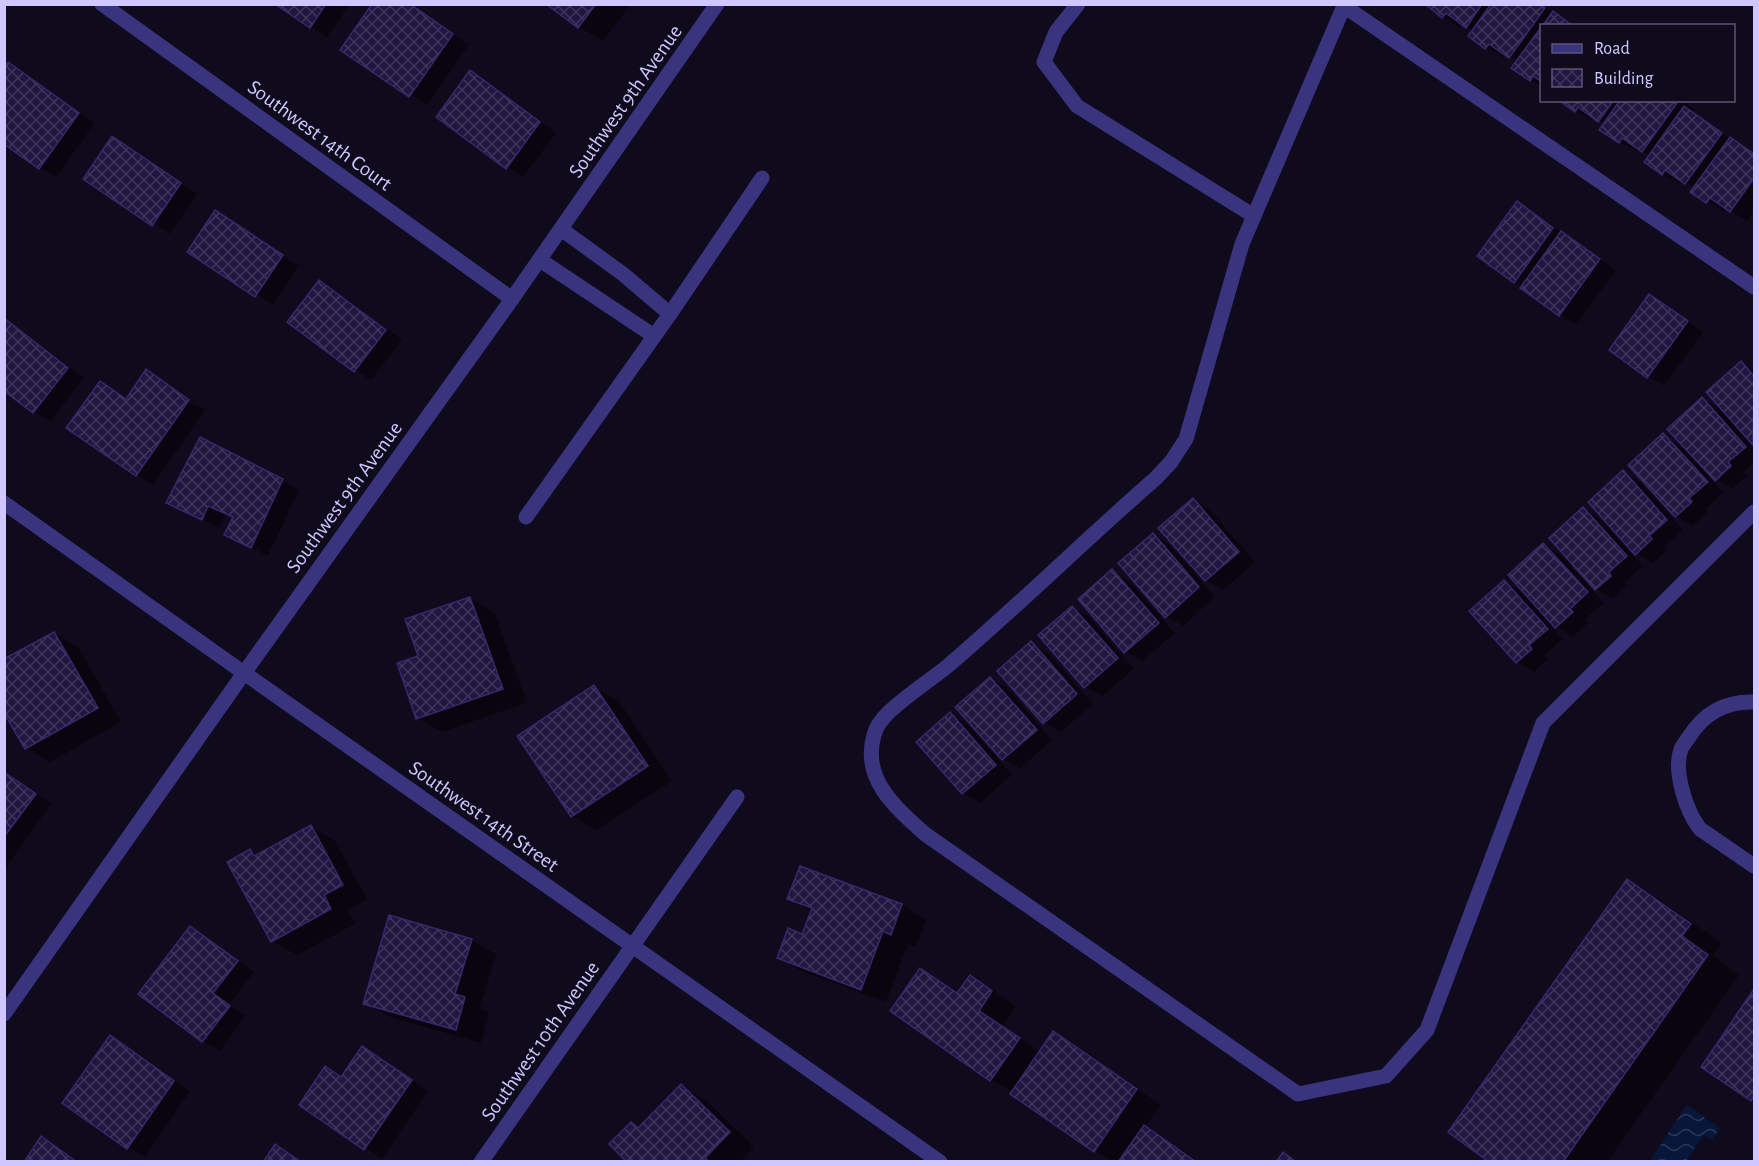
<svg xmlns="http://www.w3.org/2000/svg" width="1759" height="1166" font-family="'Alegreya Sans',sans-serif">
<defs>
<pattern id="water-waves" width="16" height="10" patternUnits="userSpaceOnUse" patternTransform="scale(1.5)"><rect width="16" height="10" fill="#06173a"/><path d="M0 5q4-4 8 0t8 0" fill="none" stroke="#293758"/></pattern>
<pattern id="building-cross-hatch" width="8" height="8" patternUnits="userSpaceOnUse" patternTransform="scale(1.5)"><rect width="8" height="8" fill="#20163f"/><path d="M0 0l8 8M0 8l8-8" fill="none" stroke="#3f365c"/></pattern>
</defs>
<rect width="100%" height="100%" fill="#0f0b1d"/>
<polygon fill="url(#water-waves)" points="1687,1105 1720,1128 1712,1140 1704,1135 1686,1161 1654,1161 1651,1159"/>
<g fill="#0007">
<polygon points="277,4 350,4 327,37"/>
<polygon points="410,4 469,45 427,105 342,50"/>
<polygon points="549,4 631,4 603,41 579,27"/>
<polygon points="1541,4 1574,26 1542,26 1542,86 1530,80 1518,62 1505,54 1503,58 1470,36 1474,31 1462,23 1459,27 1426,5"/>
<polygon points="8,64 95,123 56,177 40,168"/>
<polygon points="471,72 487,82 556,133 523,177 507,167"/>
<polygon points="1561,100 1681,100 1695,110 1693,113 1754,154 1754,211 1748,221 1726,208 1724,212 1692,191 1695,188 1682,180 1679,183 1662,174 1650,156 1638,148 1636,151 1619,142 1605,124 1595,117 1592,121"/>
<polygon points="129,148 197,194 170,234 85,179"/>
<polygon points="1517,203 1578,243 1616,270 1576,325 1560,315 1514,281"/>
<polygon points="215,212 299,266 273,305 189,251"/>
<polygon points="320,282 337,292 402,340 371,380 355,370"/>
<polygon points="1650,296 1703,332 1664,386 1647,376"/>
<polygon points="4,318 84,378 51,421 34,412 4,389"/>
<polygon points="1742,363 1754,370 1754,444 1709,392"/>
<polygon points="146,371 161,380 161,382 194,405 195,404 205,410 153,485 68,428 100,383 127,399"/>
<polygon points="1702,399 1719,408 1754,448 1754,463 1743,472 1747,476 1732,489 1710,476 1723,493 1705,509 1708,512 1693,526 1676,516 1630,465 1663,435 1685,448"/>
<polygon points="201,439 299,490 268,556 226,535 234,518 226,514 219,528 185,512"/>
<polygon points="1624,472 1640,482 1683,530 1665,546 1668,550 1653,563 1636,553"/>
<polygon points="1193,500 1210,510 1255,562 1223,590 1206,580"/>
<polygon points="1584,509 1600,519 1643,566 1625,582 1627,586 1613,599 1596,589 1551,539"/>
<polygon points="1153,535 1170,545 1215,597 1183,626 1166,616"/>
<polygon points="1543,545 1560,554 1604,603 1585,619 1588,623 1573,637 1550,623 1563,639 1544,655 1548,659 1534,672 1517,662 1504,582 1527,595"/>
<polygon points="1112,571 1129,581 1175,633 1142,661 1125,651"/>
<polygon points="470,598 495,613 527,703 442,732 417,718 420,657"/>
<polygon points="1072,607 1089,617 1134,669 1102,696 1085,687"/>
<polygon points="54,633 79,648 121,722 50,762 26,748"/>
<polygon points="1031,643 1048,653 1093,704 1061,732 1044,723"/>
<polygon points="990,678 1007,688 1052,740 1020,769 1003,759 958,707"/>
<polygon points="594,687 619,701 672,781 596,830 572,816"/>
<polygon points="950,714 967,724 1012,775 980,803 963,793 918,742"/>
<polygon points="4,771 51,804 4,870"/>
<polygon points="311,827 335,841 367,899 348,910 355,924 297,955 272,941 250,851 258,855"/>
<polygon points="801,868 902,905 926,920 916,947 908,944 886,1002 803,972 779,958 803,936 812,912 789,898"/>
<polygon points="1628,881 1659,899 1722,943 1713,956 1739,975 1607,1162 1492,1162"/>
<polygon points="190,928 207,938 254,972 229,1004 245,1016 220,1051 203,1041 141,994"/>
<polygon points="471,940 496,954 480,1007 489,1013 481,1043 390,1017 365,1003"/>
<polygon points="921,970 959,993 970,977 995,991 1016,1006 1003,1026 1041,1052 1054,1033 1078,1047 1161,1105 1145,1127 1196,1162 1113,1162 1095,1151 1013,1092 991,1080 892,1011"/>
<polygon points="1754,992 1754,1101 1703,1067"/>
<polygon points="110,1037 190,1091 145,1157 128,1147"/>
<polygon points="379,1058 428,1091 382,1159 301,1104 326,1068 342,1078"/>
<polygon points="681,1086 706,1100 754,1147 740,1162 629,1162 632,1124 640,1128"/>
<polygon points="42,1138 67,1153 79,1162 26,1162"/>
</g>
<g fill="url(#building-cross-hatch)" stroke="#38276c" stroke-width="1.5">
<polygon points="275,4 326,4 310,28"/>
<polygon points="372,4 410,4 453,34 409,97 340,50"/>
<polygon points="546,4 596,4 578,28"/>
<polygon points="1425,4 1482,4 1466,28 1446,13 1442,18"/>
<polygon points="1491,4 1540,4 1545,8 1509,58 1489,44 1485,49 1468,36"/>
<polygon points="1553,11 1573,26 1542,26"/>
<polygon points="1542,26 1542,82 1533,76 1530,81 1511,68"/>
<polygon points="8,62 79,113 39,169 4,144 4,67"/>
<polygon points="470,70 540,122 506,169 436,117"/>
<polygon points="1558,100 1614,100 1598,122 1578,107 1575,112"/>
<polygon points="1620,100 1679,100 1642,152 1622,138 1619,143 1599,130"/>
<polygon points="1684,106 1722,133 1685,184 1665,170 1662,175 1644,162"/>
<polygon points="112,136 181,183 152,226 83,179"/>
<polygon points="1730,137 1754,154 1754,178 1730,212 1710,198 1706,203 1690,192"/>
<polygon points="1517,201 1553,228 1514,283 1477,256"/>
<polygon points="215,210 283,255 255,297 187,252"/>
<polygon points="1561,231 1600,259 1559,316 1520,288"/>
<polygon points="319,280 386,330 354,372 287,322"/>
<polygon points="1649,294 1688,321 1647,378 1609,350"/>
<polygon points="4,318 68,368 33,413 4,391"/>
<polygon points="1741,361 1754,376 1753,445 1706,392"/>
<polygon points="146,369 189,400 136,476 66,428 100,381 126,399"/>
<polygon points="1702,397 1746,447 1728,462 1731,466 1715,481 1667,429"/>
<polygon points="1663,433 1708,482 1689,498 1692,502 1675,517 1628,465"/>
<polygon points="200,437 283,479 251,548 224,535 233,517 208,506 202,520 166,503"/>
<polygon points="1623,470 1667,520 1649,536 1652,539 1635,555 1588,502"/>
<polygon points="1193,498 1239,552 1205,581 1158,528"/>
<polygon points="1583,507 1627,556 1609,572 1611,576 1595,590 1549,538"/>
<polygon points="1153,533 1199,587 1165,618 1118,563"/>
<polygon points="1543,543 1588,592 1570,609 1573,612 1555,628 1508,575"/>
<polygon points="1112,569 1159,623 1124,653 1078,599"/>
<polygon points="1504,580 1548,629 1529,645 1532,649 1516,663 1469,611"/>
<polygon points="470,597 503,689 416,719 397,663 418,656 405,619"/>
<polygon points="1072,606 1118,658 1084,688 1038,635"/>
<polygon points="54,632 98,708 25,749 4,713 4,659"/>
<polygon points="1031,641 1077,694 1043,724 997,671"/>
<polygon points="990,677 1037,730 1002,760 955,707"/>
<polygon points="594,685 648,766 571,817 517,736"/>
<polygon points="950,712 996,765 962,794 916,742"/>
<polygon points="4,772 36,794 4,837"/>
<polygon points="311,825 343,885 324,895 331,909 271,942 227,862 250,849 254,856"/>
<polygon points="800,866 902,904 891,935 883,931 861,990 777,958 788,928 802,934 812,908 787,899"/>
<polygon points="1627,879 1691,924 1682,936 1708,955 1563,1162 1489,1162 1448,1132"/>
<polygon points="389,915 472,939 455,994 465,997 456,1030 363,1004"/>
<polygon points="190,926 238,961 213,993 230,1006 202,1042 138,994"/>
<polygon points="920,968 957,993 970,975 992,991 979,1011 1020,1038 990,1081 890,1011"/>
<polygon points="1754,989 1754,1096 1751,1101 1701,1067"/>
<polygon points="1053,1031 1137,1089 1094,1152 1010,1094"/>
<polygon points="110,1035 174,1081 127,1149 62,1103"/>
<polygon points="362,1046 412,1080 364,1150 299,1105 325,1066 341,1077"/>
<polygon points="681,1084 730,1132 705,1158 709,1162 627,1162 609,1144 631,1122 638,1128"/>
<polygon points="1144,1125 1196,1162 1118,1162"/>
<polygon points="41,1136 77,1162 24,1162"/>
<polygon points="275,1144 301,1162 263,1162"/>
<polygon points="1283,1152 1296,1162 1276,1162"/>
</g>
<g fill="none" stroke-linecap="round" stroke-linejoin="round">
<g stroke="#3a337e" stroke-width="15">
<polyline points="1078,4 1056,32 1044,62 1077,106 1254,216"/>
<polyline points="561,229 623,274 670,314"/>
<polyline points="540,260 654,336"/>
<path d="M1754,287l-410,-281 -102,238 -56,195 -15,23 -15,16c-70,61 -136,126 -207,187 -20,16 -42,30 -61,48 -6,6 -12,13 -14,22 -13,44 22,73 51,99l373,260 88,-18 41,-46 116,-307 211,-211"/>
<polyline points="526,517 670,314 762,178"/>
<path d="M1754,702c-29,-1 -50,11 -65,35 -3,4 -6,8 -8,12 -8,22 5,62 19,80l54,37"/>
</g>
<g stroke="#3a337e" stroke-width="15">
<polyline points="102,4 512,299"/>
<polyline points="4,503 244,673 940,1162"/>
<polyline points="4,1014 244,673 512,299 717,4"/>
<polyline points="481,1162 737,797"/>
</g>
</g>
<g text-anchor="middle" stroke-width="5" stroke-linejoin="round" paint-order="stroke">
<g font-size="21" fill="#d0c7ff" stroke="#0f0b1d">
<text transform="translate(625 101) rotate(-55)" y="7">Southwest 9th Avenue</text>
<text transform="translate(320 135) rotate(36)" y="7">Southwest 14th Court</text>
<text transform="translate(344 497) rotate(-54)" y="7">Southwest 9th Avenue</text>
<text transform="translate(484 816) rotate(35)" y="7">Southwest 14th Street</text>
<text transform="translate(540 1041) rotate(-55)" y="7">Southwest 10th Avenue</text>
</g>
</g>
<rect width="1759" height="1166" fill="none" stroke="#d0c7ff" stroke-width="12"/>
<rect x="1540" y="24" width="195" height="78" fill="#0f0b1d" stroke="#5c5677" stroke-width="1.5"/>
<rect x="1552" y="44" width="30" height="9" fill="#3a337e" stroke="#5c5677" stroke-width="1.5"/>
<text x="1594" y="54" font-size="18" fill="#d0c7ff">Road</text>
<rect x="1552" y="69" width="30" height="18" fill="url(#building-cross-hatch)" stroke="#5c5677" stroke-width="1.5"/>
<text x="1594" y="84" font-size="18" fill="#d0c7ff">Building</text>
</svg>
